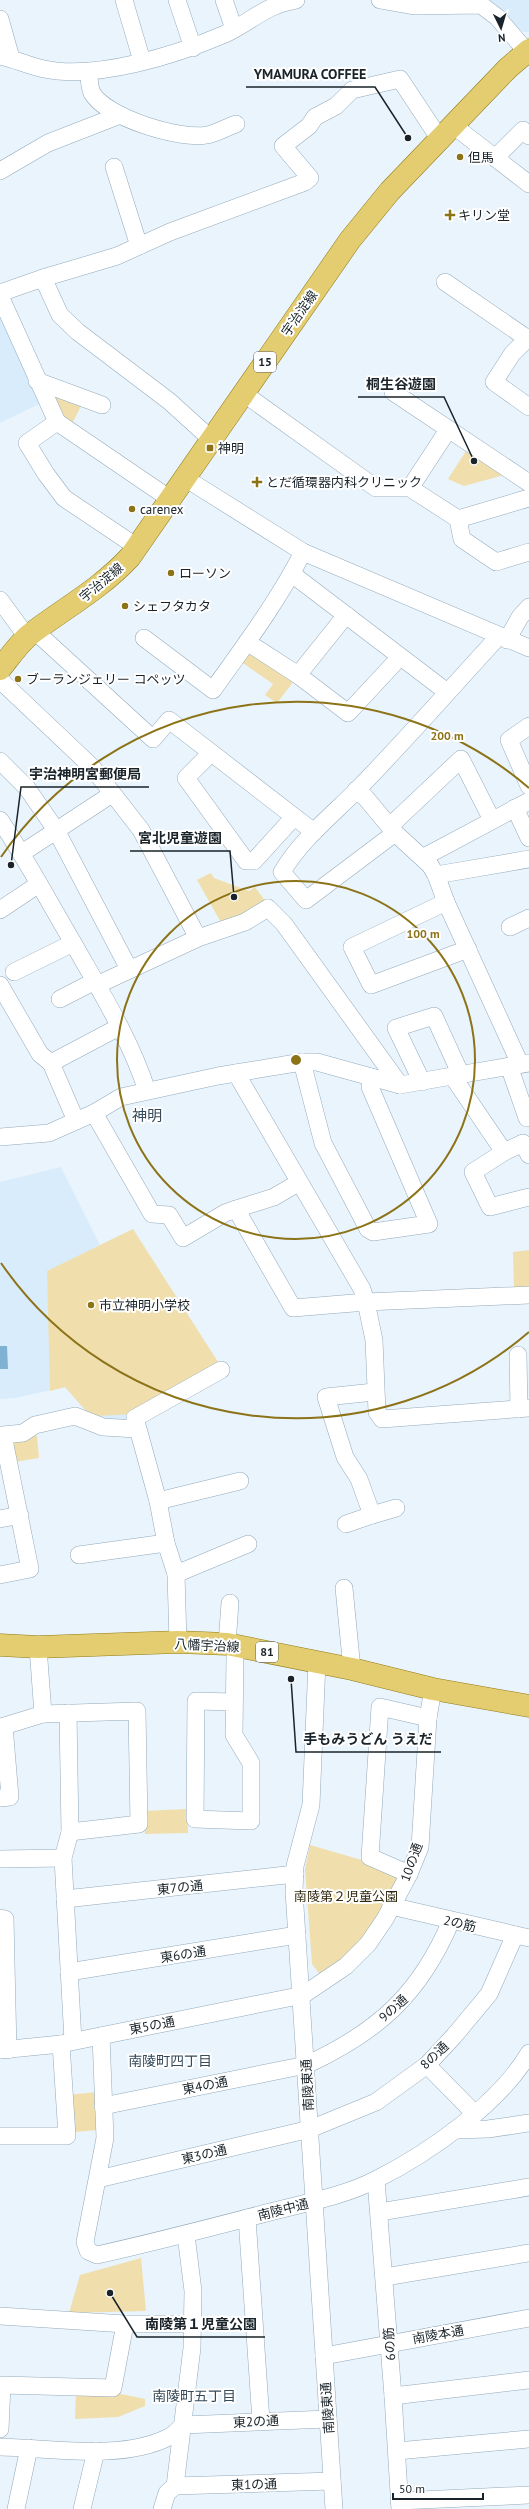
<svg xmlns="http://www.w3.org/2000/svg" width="529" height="2509" font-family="'PT Sans','Noto Sans JP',sans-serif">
<rect width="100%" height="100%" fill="#eaf4fc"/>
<g fill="#d9ecfb">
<polygon points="489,0 529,0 529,32 523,32"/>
<polygon points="0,312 39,404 0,423"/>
<polygon points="61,1167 100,1245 133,1229 132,1422 116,1422 87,1412 65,1387 15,1398 0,1399 0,1182"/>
</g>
<g fill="#f0dfac">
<polygon points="46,391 83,402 72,424 59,418"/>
<polygon points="468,448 508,474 464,486 448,479"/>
<polygon points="254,652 294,681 277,703 265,695 273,684 240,661 246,653"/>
<polygon points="211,873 214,878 249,891 255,887 266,902 223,926 197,880"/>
<polygon points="133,1229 220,1365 133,1414 98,1416 87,1412 65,1387 50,1391 47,1271"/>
<polygon points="529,1250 529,1287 514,1287 513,1252"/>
<polygon points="24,1436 37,1436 39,1458 14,1462 10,1445 14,1439"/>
<polygon points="187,1809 188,1833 145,1834 144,1811"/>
<path d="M310,1845l55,16 34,16c-22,40 -36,67 -72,98l-8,-2 -7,-9 -7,-95z"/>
<polygon points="96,2092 98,2130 74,2132 68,2095"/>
<polygon points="141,2258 146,2311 69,2313 80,2275"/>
<polygon points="76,2392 116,2393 145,2399 145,2406 118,2417 75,2419"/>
</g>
<polygon fill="#7fb1d3" points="0,1346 7,1346 8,1369 0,1369"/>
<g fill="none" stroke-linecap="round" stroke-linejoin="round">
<defs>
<g id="minor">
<polyline points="124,0 142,61"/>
<polyline points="177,0 193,48"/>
<polyline points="224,0 234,29"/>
<polyline points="380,0 414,6 481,5 497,17 527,52"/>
<polyline points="0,19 11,58"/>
<path d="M0,56c15,3 29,10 44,13 53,11 132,-14 181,-35 26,-12 40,-29 71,-34"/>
<path d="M89,72c0,7 0,14 3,21 15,25 88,47 115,42 10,-2 20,-8 29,-11"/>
<polyline points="454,126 529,184"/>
<polyline points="495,158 523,130 529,136"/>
<polyline points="114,167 139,246"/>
<polyline points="0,171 48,143 120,115"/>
<polyline points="43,278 117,256 170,232 305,182 310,178 283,146 309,126 315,117 336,106 352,90 400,79 441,141"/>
<polyline points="445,282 528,339"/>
<polyline points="0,293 43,278 60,315 78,332 169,401 211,439"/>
<polyline points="0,296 57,422 170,499"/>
<polyline points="529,337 512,354 494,382 529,407"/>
<polyline points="37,381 102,405"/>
<polyline points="393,392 529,483"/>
<polyline points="243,393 376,488 410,488 458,519 462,539 496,562 529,552"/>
<polyline points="57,422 27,443 46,474 64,498 137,547"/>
<polyline points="185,478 303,552 529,648"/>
<polyline points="410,488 448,430"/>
<polyline points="458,519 529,498"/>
<polyline points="292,574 447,692"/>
<polyline points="0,600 27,637"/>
<polyline points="35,631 153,739 169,720 314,832"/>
<path d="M144,638l69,52c32,-45 65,-89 90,-138"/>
<polyline points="507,640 520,617 529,607"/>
<polyline points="247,642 298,675 348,713 400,657"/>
<polyline points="298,675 346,615"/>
<polyline points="0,680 92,767 141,830 198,938"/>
<polyline points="529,726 509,740 529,786"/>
<polyline points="211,753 186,778 246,861 254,861 294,817"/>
<polyline points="0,761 27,788 56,830 129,969"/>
<polyline points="356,790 365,797 395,833 430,865 436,875 446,902 520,1064"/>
<polyline points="515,808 529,838"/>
<path d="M0,820c26,39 48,80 72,121 27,48 58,97 75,150"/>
<polyline points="390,826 461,759 492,820"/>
<path d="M395,833l-89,67 -24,-28c19,-32 48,-55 74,-81 49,-50 95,-103 143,-155"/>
<polyline points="22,853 112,794"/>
<polyline points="424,857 529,801"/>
<polyline points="436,875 529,859"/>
<polyline points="446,902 352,947 371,985 468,949"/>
<polyline points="0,910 39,884"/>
<polyline points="510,927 529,918"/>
<polyline points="14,972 73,943"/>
<polyline points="0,985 40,1054 51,1063 76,1121"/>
<polyline points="97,985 198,938 245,922 268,908 284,924 400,1085"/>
<polyline points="60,999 95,981"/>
<polyline points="302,1062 323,1143 368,1229 373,1232 429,1224 370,1087 371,1077"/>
<polyline points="51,1063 119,1027"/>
<polyline points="509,1066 527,1118"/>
<polyline points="236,1073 362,1289 366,1302 529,1295"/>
<polyline points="453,1077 504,1152 523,1143 529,1155"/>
<polyline points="422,1082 396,1028 434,1016 461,1075"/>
<polyline points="94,1113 152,1214 169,1215 183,1238 225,1213 236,1209"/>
<polyline points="0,1137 49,1133 94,1113 121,1097 218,1076 302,1062 317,1062 400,1085 529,1063"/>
<polyline points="504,1152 473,1172 490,1207 529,1197"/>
<polyline points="298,1183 274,1197 236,1209 293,1308 366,1302 374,1340 377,1412 382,1419 529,1408"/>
<polyline points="518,1355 519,1409"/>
<polyline points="158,1501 240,1481"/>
<polyline points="372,1515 396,1508"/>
<polyline points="0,1519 20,1515"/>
<polyline points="346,1524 372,1515 359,1479 345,1457 326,1397 374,1392"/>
<polyline points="79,1555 166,1543"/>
<polyline points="176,1574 248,1544"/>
<polyline points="0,1575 30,1569 3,1435 23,1433 35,1425 75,1416 103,1427 136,1429"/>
<polyline points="344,1588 352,1669"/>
<polyline points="178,1642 176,1574 166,1543 158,1501 135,1418 221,1370"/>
<polyline points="227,1644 230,1603"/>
<polyline points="38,1647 43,1714"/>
<polyline points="317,1662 311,1805 295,1866 294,1891 334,2509"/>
<polyline points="233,1702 196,1701 195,1819 251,1821 251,1763 234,1735 235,1656 240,1646"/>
<polyline points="68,1713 70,1832 63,1858 73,2041"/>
<polyline points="0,1798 10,1797 4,1726 43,1714 137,1711 139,1824 70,1832"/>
<polyline points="0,1859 63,1858"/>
<polyline points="409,1874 370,1857 380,1707 428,1718"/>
<polyline points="65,1899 295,1874"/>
<polyline points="391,1906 529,1938"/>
<polyline points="0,1918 5,1919 8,2050"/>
<polyline points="69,1972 297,1935"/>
<path d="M101,2036l4,102 -20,104 3,9 9,4c58,-13 116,-28 173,-43 35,-9 75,-16 107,-33 52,-26 123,-76 152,-126"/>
<polyline points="0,2050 61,2044 303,1995 346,1966 368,1944 385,1919 409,1874 420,1847 428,1718 433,1689"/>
<polyline points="427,2065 475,2114"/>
<path d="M103,2106l203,-41c72,-33 114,-71 145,-144"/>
<polyline points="455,2130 488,2129 529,2123"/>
<polyline points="0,2136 67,2136 61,2044"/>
<polyline points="98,2179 310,2129 376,2102 427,2065 454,2036 489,1994 515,1935"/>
<polyline points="376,2180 393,2396 400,2509"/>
<polyline points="380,2212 529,2187"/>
<polyline points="247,2218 261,2421"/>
<polyline points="385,2277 529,2253"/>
<polyline points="0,2316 125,2324 192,2324"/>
<polyline points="324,2356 529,2318"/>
<polyline points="393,2396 529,2380"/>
<polyline points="0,2429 2,2385 113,2388 125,2324"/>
<path d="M0,2447c51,1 122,14 169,-10 5,-2 10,-8 14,-12l145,-6"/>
<polyline points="397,2451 529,2439"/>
<polyline points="175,2486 332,2481"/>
<polyline points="399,2501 529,2495"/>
<polyline points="16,2509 29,2448"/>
<polyline points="82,2509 96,2451"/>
<polyline points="162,2509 167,2493 175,2486 192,2348 193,2291 186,2235"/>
</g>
<g id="major">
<path d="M0,669c9,-11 18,-24 28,-33 36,-28 70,-45 102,-79l220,-317 40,-49 118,-123 21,-18"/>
<polyline points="0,1645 38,1647 178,1642 227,1644 352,1669 433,1689 529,1706"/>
</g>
</defs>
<use href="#minor" stroke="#92aabc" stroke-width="18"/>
<use href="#major" stroke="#917b19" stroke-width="23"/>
<use href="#minor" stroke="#fff" stroke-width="17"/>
<use href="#major" stroke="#e3cd70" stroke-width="22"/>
</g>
<g fill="none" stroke="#8c7317" stroke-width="2">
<circle cx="296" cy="1060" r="179"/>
<path d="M529 1332A358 358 0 0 1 1 1263M1 857A358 358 0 0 1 529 788"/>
</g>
<g fill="#8c7317" stroke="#fff" stroke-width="1.5">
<circle cx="460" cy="157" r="4"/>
<path d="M448 209h4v4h4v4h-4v4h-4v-4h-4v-4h4z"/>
<rect x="206" y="444" width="8" height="8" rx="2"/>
<path d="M255 476h4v4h4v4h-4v4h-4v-4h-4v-4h4z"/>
<circle cx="132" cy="509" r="4"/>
<circle cx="171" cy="573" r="4"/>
<circle cx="125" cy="606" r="4"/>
<circle cx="18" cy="679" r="4"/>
<circle cx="91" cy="1305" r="4"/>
</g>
<g text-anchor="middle" stroke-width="4" stroke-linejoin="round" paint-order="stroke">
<g fill="#fff" stroke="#5e6569" stroke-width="1">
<rect x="254" y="352" width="22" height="20" rx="3"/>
<rect x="256" y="1642" width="22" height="20" rx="3"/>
</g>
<g font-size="12" font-weight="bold" fill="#192329">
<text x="265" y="366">15</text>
<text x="267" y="1656">81</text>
</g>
<g font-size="13" fill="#192329" stroke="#fff" text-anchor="start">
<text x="468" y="162">但馬</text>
<text x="458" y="220">キリン堂</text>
<text x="218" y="453">神明</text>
<text x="266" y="487">とだ循環器内科クリニック</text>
<text x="140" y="514">carenex</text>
<text x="179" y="578">ローソン</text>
<text x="133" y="611">シェフタカタ</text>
<text x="26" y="684">ブーランジェリー コペッツ</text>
<text x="99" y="1310">市立神明小学校</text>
</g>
<g font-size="13" fill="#192329" stroke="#fff">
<text transform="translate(299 313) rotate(-55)" y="5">宇治淀線</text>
<text transform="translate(101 582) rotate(-40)" y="5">宇治淀線</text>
<text transform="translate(207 1645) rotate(3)" y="5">八幡宇治線</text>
<text transform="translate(411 1862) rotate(-70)" y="5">10の通</text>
<text transform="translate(180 1887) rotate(-6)" y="5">東7の通</text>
<text transform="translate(460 1923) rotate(13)" y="5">2の筋</text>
<text transform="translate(183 1954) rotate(-9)" y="5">東6の通</text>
<text transform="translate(393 2008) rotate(-42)" y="5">9の通</text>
<text transform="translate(152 2025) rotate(-11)" y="5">東5の通</text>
<text transform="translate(434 2055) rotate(-44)" y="5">8の通</text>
<text transform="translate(205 2085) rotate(-11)" y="5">東4の通</text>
<text transform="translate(307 2085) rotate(-93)" y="5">南陵東通</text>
<text transform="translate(204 2154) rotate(-13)" y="5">東3の通</text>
<text transform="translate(283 2209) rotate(-14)" y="5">南陵中通</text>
<text transform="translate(438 2334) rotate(-10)" y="5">南陵本通</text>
<text transform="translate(389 2344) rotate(-94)" y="5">6の筋</text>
<text transform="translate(327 2408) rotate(-94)" y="5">南陵東通</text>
<text transform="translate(256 2421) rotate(-3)" y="5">東2の通</text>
<text transform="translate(254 2484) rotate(-2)" y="5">東1の通</text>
</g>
<g font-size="13" fill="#30290f" stroke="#fff">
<text x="346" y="1901">南陵第２児童公園</text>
</g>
<g font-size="14" fill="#354b5a" stroke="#fff">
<text x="170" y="2066">南陵町四丁目</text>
<text x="194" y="2401">南陵町五丁目</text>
</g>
<g font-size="15" fill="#354b5a" stroke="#fff">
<text x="147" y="1121">神明</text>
</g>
</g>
<circle cx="296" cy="1060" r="6" fill="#8c7317" stroke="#fff" stroke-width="2"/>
<g font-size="12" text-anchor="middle" font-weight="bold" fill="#8c7317" stroke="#fff" stroke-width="4" stroke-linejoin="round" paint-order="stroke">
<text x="447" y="740">200 m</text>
<text x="423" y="938">100 m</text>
</g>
<path fill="none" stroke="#192329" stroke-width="1.5" d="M408 138L375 87H246M474 461L444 397H358M11 865L21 787H149M234 897L230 851H130M291 1679L296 1752H441M110 2293L137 2337H265"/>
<g fill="#192329" stroke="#fff" stroke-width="1.5">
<circle cx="408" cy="138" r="4"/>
<circle cx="474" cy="461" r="4"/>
<circle cx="11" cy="865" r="4"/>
<circle cx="234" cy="897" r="4"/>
<circle cx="291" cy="1679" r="4"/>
<circle cx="110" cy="2293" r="4"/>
</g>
<g font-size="14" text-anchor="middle" font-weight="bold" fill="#192329" stroke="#fff" stroke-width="4" stroke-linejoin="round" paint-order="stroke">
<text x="310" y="79">YMAMURA COFFEE</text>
<text x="401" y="389">桐生谷遊園</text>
<text x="85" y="779">宇治神明宮郵便局</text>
<text x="180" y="843">宮北児童遊園</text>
<text x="368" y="1744">手もみうどん うえだ</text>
<text x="201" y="2329">南陵第１児童公園</text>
</g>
<g transform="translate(501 28) rotate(175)" stroke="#ffffff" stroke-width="3" paint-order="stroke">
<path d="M0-3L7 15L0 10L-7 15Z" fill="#192329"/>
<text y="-6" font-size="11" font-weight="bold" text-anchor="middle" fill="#192329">N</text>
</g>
<path d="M393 2493v6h90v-6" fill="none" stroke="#192329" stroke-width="2"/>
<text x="399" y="2493" font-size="12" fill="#192329" stroke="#ffffff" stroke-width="3" paint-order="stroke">50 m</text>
</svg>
